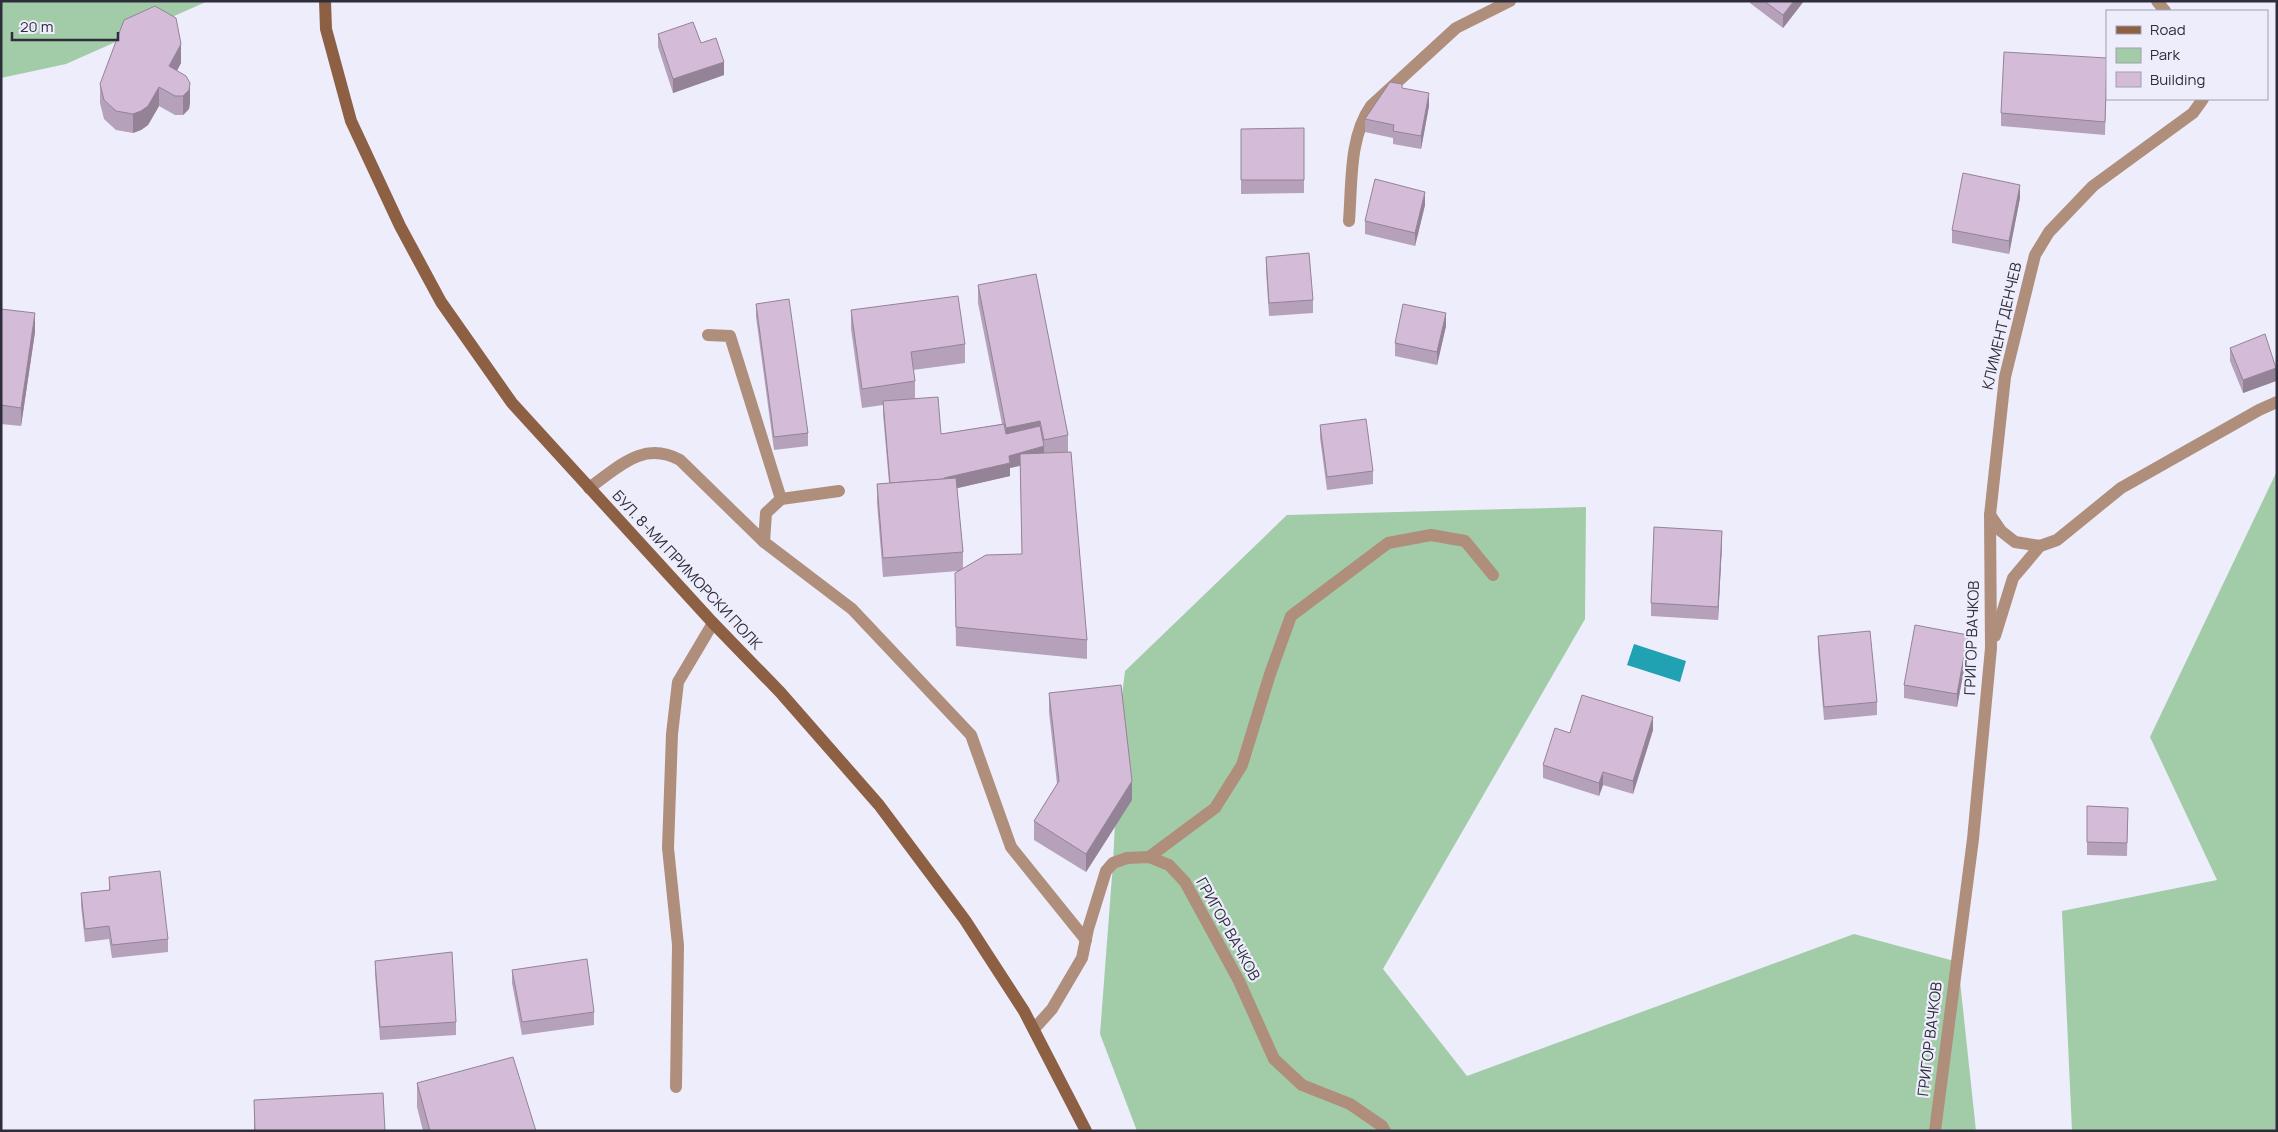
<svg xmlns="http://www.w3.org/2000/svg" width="2278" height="1132" font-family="Manrope,sans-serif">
<rect width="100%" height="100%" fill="#eeedfc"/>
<g fill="#a2cca8">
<polygon points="1,1 208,1 66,64 1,78"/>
<polygon points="2277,471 2277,1131 2072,1131 2062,911 2217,880 2150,737"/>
<polygon points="1586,507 1585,619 1383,969 1467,1076 1854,934 1958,962 1976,1131 1137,1131 1100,1034 1113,863 1121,704 1125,671 1287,515"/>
</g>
<polygon fill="#20a2b3" points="1634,644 1686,661 1680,682 1627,665"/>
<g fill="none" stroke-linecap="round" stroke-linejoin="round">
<g stroke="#af8f7b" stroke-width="12">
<path d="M1349,221c3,-38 0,-84 22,-115l85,-78 54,-27"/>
<polyline points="708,335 730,336 781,499"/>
<path d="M589,488c30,-21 54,-48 91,-28l84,82"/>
<polyline points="839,491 781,499 766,513 764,542 852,609 971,735 1011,847 1086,940"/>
<polyline points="1149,857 1215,808 1242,765 1270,674 1291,616 1388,543 1431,535 1465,541 1493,575"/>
</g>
<g stroke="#af8f7b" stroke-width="12">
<polyline points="2157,1 2165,11"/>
<polyline points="1990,515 2001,531 2015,542 2040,546 2057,540 2121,488 2259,410 2277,402"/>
<polyline points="1995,636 2013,578 2040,546"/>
<polyline points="1034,1029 1052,1009 1082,958 1088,929 1106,871 1113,863 1127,858 1149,857 1169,865 1185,882 1239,981 1274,1059 1302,1085 1350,1104 1382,1126 1385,1131"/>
<polyline points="676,1087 678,945 668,848 672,734 678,682 713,623"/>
<polyline points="1935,1131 1973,839 1991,648 1990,515 2005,377 2035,255 2049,232 2093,186 2193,113 2203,99"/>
</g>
<polyline stroke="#8d6044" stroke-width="12" points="325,1 326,29 351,121 400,226 441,302 512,403 713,623 780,692 879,805 965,920 1024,1011 1086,1131"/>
</g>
<g fill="#b6a1ba" fill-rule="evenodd">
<polygon points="1750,1 1804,1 1783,28 1750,3"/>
<polygon points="658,34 724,75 673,93 658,47"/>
<polygon points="2107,58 2105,135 2001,126 2001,113"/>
<polygon points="181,63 177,71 190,102 189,109 183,115 175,115 159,106 148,125 141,130 133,133 116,130 104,119 100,103 100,84"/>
<polygon points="1402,88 1429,106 1421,149 1393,144 1393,138 1365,132 1365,119"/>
<polygon points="1304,128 1304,193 1241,194 1241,129"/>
<polygon points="2020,198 2009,254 1952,243 1952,230"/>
<polygon points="1425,205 1415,246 1365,234 1365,221"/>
<polygon points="1266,257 1313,300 1313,313 1269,316 1266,270"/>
<path d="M978,285l90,150v17l19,188v19l-131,-13 -1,-73 3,-2 -75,6 -6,-74v-19l12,-1 -6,-69v-9l-21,3 -11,-79v-19l114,34v19l-52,7 2,11v18l26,35 61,-10 -24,-121zM1020,466l2,88 -59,14v-16l-6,-64 53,-12v-8z"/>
<polygon points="756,304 808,433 808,446 774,450 756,317"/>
<polygon points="1,309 35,332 21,426 1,424"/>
<polygon points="1446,326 1437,365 1395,356 1395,343"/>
<polygon points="2230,348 2276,381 2243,393 2230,361"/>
<polygon points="1320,425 1373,471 1373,484 1327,490 1320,438"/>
<polygon points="1722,544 1718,620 1651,616 1651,603"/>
<polygon points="1818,636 1877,702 1877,715 1824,720 1818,649"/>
<polygon points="1968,648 1957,707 1904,698 1904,685"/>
<polygon points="1049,693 1132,800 1086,872 1034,840 1034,821 1057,784 1049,712"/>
<polygon points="1653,730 1633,794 1603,785 1599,796 1543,778 1543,765 1570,733"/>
<polygon points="2087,806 2128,808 2127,856 2087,855"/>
<polygon points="109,877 168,939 168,952 112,958 109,939 85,942 81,906 81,893 109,890"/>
<polygon points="375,961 456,1022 456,1035 380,1040 375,974"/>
<polygon points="512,970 594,1012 594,1025 522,1035 512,983"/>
<polygon points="417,1083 536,1131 423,1131 417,1107"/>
<polygon points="254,1100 385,1131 254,1131"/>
</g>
<g fill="#948397">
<polygon points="1794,1 1804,1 1783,28 1783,15"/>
<polygon points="181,44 181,63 169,85 169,66"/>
<polygon points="724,62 724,75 673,93 673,79"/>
<polygon points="190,83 190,102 189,109 183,115 183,96"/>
<polygon points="159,87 159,106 148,125 141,130 133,133 133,114"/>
<polygon points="1429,93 1429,106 1421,149 1421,136"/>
<polygon points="2020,185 2020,198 2009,254 2009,241"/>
<polygon points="1425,192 1425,205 1415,246 1415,233"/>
<polygon points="35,313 35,332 21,426 21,408"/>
<polygon points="1446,313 1446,326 1437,365 1437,352"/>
<polygon points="2276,368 2276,381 2243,393 2243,380"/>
<polygon points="1040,421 1040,440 1006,447 1006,428"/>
<polygon points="1044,446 1044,459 1010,468 1010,476 945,491 944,478 1009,456"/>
<polygon points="1722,531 1722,544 1718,620 1718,607"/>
<polygon points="1968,635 1968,648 1957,707 1957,694"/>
<polygon points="1653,717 1653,730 1633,794 1633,781"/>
<polygon points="1603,772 1603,785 1599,796 1599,783"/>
<polygon points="1132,781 1132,800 1086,872 1086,854"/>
</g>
<g fill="#d4bbd8" stroke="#948397">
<polygon points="1764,1 1794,1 1783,15"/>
<polygon points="155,6 176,18 181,44 169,66 186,76 190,83 189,90 183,96 175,96 159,87 148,106 141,111 133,114 116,111 104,100 100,84 124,20"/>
<polygon points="693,22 701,43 716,38 724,62 673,79 658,34"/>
<polygon points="2004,52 2107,58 2105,122 2001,113"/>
<polygon points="1390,82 1402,84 1402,88 1429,93 1421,136 1393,131 1394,125 1365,119"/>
<polygon points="1304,128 1304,180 1241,180 1241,129"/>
<polygon points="1963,173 2020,185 2009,241 1952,230"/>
<polygon points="1375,179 1425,192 1415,233 1365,221"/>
<polygon points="1309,253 1313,300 1269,303 1266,257"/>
<polygon points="1036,274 1068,435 1044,440 1040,421 1006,428 978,285"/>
<polygon points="958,296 965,344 911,352 915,381 862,389 851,310"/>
<polygon points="789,299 808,433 774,437 756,304"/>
<polygon points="1403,304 1446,313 1437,352 1395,343"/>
<polygon points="1,309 35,313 21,408 1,405"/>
<polygon points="2265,334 2276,368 2243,380 2230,348"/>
<polygon points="938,397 941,434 1004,424 1006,434 1040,426 1044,446 1009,456 1010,463 944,478 944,479 890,483 883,401"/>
<polygon points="1366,419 1373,471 1327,477 1320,425"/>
<polygon points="1071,452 1087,640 956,627 955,573 986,555 1022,554 1020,454"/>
<polygon points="956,478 963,552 883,558 877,484"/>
<polygon points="1654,527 1722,531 1718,607 1651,603"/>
<polygon points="1915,625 1968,635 1957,694 1904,685"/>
<polygon points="1870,631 1877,702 1824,707 1818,636"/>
<polygon points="1121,685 1132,781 1086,854 1034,821 1059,781 1049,693"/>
<polygon points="1582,695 1653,717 1633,781 1603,772 1599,783 1543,765 1555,728 1570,733"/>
<polygon points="2087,806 2128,808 2127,843 2087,842"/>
<polygon points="160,871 168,939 112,945 109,926 85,929 81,893 110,890 109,877"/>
<polygon points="452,952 456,1022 380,1027 375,961"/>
<polygon points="587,959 594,1012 522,1022 512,970"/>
<polygon points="513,1057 536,1131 430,1131 417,1083"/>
<polygon points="383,1093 385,1131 255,1131 254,1100"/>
</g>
<g text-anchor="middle" stroke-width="4.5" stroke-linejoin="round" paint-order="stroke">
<g font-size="15" fill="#2e2d3a" stroke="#eeedfc">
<text transform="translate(2002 326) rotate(-77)" y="5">КЛИМЕНТ ДЕНЧЕВ</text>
<text transform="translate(687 570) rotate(47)" y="5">БУЛ. 8-МИ ПРИМОРСКИ ПОЛК</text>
<text transform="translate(1972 638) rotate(-88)" y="5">ГРИГОР ВАЧКОВ</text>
<text transform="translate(1228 929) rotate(61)" y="5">ГРИГОР ВАЧКОВ</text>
<text transform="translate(1930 1039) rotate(-83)" y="5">ГРИГОР ВАЧКОВ</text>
</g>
</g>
<rect width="2278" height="1132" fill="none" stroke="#2e2d3a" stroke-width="5"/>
<rect x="2106" y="10" width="162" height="90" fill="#eeedfc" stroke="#a1a0ae"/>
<rect x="2116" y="26" width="25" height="8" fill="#8d6044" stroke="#a1a0ae"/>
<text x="2150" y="35" font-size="15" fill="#2e2d3a">Road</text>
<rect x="2116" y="48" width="25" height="15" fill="#a2cca8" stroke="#a1a0ae"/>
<text x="2150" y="60" font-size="15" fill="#2e2d3a">Park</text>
<rect x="2116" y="72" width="25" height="15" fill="#d4bbd8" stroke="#a1a0ae"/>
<text x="2150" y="85" font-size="15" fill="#2e2d3a">Building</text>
<path d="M12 32v8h106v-8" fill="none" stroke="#2e2d3a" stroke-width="2.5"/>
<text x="20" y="32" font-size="15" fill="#2e2d3a" stroke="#eeedfc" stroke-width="4" paint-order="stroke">20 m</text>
</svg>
